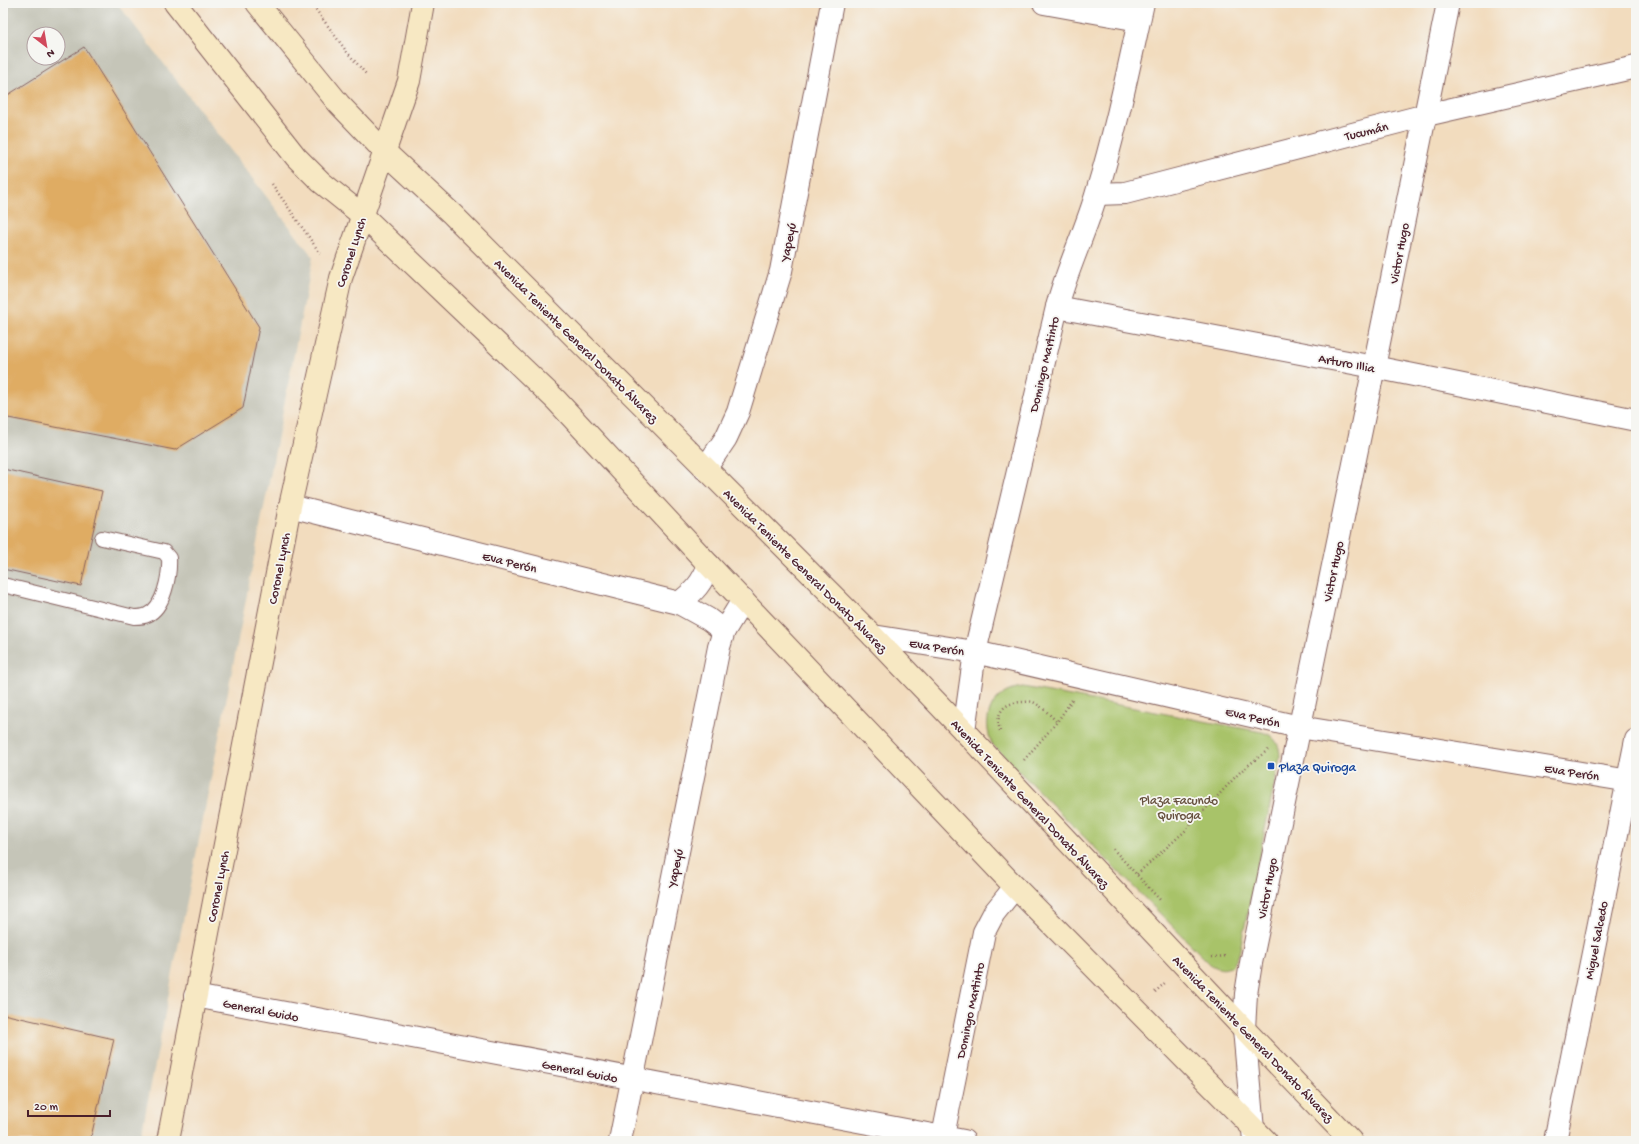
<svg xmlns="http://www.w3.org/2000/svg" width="1639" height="1144" font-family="'Gochi Hand',sans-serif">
<rect width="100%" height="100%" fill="#f6f6f2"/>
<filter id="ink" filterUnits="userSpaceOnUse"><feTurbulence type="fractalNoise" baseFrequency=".025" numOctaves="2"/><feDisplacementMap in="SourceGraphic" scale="8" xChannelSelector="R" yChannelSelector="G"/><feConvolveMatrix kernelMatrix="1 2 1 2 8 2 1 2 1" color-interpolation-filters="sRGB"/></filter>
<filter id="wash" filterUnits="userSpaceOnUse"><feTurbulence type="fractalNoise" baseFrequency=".012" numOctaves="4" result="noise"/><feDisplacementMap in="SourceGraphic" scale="16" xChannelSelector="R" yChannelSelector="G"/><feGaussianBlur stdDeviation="0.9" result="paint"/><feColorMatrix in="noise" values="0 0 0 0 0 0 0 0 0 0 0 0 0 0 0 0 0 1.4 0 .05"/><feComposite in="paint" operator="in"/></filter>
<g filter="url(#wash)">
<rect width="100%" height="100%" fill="#f2dcbe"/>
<path fill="#c5c5b8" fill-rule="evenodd" d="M3,3h114l196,254 -173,884h-137zM34,34h24v24h-24z"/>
<path fill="#a8c369" stroke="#79714a" d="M1023,687l239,45c12,3 18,12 18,25l-41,197c-6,15 -15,19 -29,10l-218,-220c-12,-27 1,-54 31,-57z"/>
<g id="blocks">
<g fill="#dfac64">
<polygon points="84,47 259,327 243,408 175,450 3,417 3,98"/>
<polygon points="3,469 102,491 81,586 3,569"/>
<polygon points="3,1014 114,1039 90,1141 3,1141"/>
</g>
</g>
</g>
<g filter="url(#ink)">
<use href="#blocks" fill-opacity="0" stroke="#85615e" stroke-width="1"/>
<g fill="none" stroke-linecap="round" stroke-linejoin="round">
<defs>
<path id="lane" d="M3,585l131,32c4,0 9,0 13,-2 17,-7 23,-40 22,-57l-5,-6 -62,-14"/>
<g id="street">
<polyline points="1044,3 1139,20"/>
<polyline points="1097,194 1125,193 1426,115 1636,67"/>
<polyline points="1057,307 1374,367 1636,420"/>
<polyline points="705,469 726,438 738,412 781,271 832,3"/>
<polyline points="290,506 679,603 708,619 724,631"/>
<path d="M679,603c16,-12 23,-20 30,-38"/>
<polyline points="873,636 975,652 1299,727 1636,782"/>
<path d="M964,731l11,-79 82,-345c10,-39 29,-76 40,-115 19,-62 32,-126 46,-189"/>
<polyline points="195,996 964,1141"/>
<polyline points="620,1141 719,647 724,631 743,600"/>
<polyline points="942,1141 984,932 994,913 1015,887"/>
<polyline points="1254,1141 1244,1029 1246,994 1251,963 1374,367 1448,3"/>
<polyline points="1555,1141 1636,740"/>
</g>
<g id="secondary">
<polyline points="175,3 296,157 321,182 362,215 556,400 709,565 1015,887 1266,1141"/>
<polyline points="257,3 339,104 384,151 452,214 873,636 964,731 1244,1029 1351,1141"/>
<polyline points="168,1141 290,506 341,278 409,81 423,3"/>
</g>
</defs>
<use href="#lane" stroke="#85615e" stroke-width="16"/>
<use href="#street" stroke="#85615e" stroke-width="24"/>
<use href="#secondary" stroke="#85615e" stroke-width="24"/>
<g stroke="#85615e" stroke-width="2.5" stroke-dasharray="1 3" stroke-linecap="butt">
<polyline points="311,3 347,52 366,74"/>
<polyline points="272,184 322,256"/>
<path d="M1000,731c-5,-18 3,-28 21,-29 4,0 9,-1 12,0 10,5 17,13 24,20"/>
<polyline points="1024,760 1057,722 1072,700"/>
<polyline points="1113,849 1161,901"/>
<polyline points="1137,874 1184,832 1241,771 1268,750"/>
<polyline points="1212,957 1227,956"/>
<polyline points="1155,992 1166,982"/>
</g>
<use href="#lane" stroke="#fff" stroke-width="14"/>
<use href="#street" stroke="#fff" stroke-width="22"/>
<use href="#secondary" stroke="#f7e8c3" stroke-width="22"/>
</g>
</g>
<rect fill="#1a4fb4" stroke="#f6f6f2" stroke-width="1.5" x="1267" y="762" width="8" height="8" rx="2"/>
<g text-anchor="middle" stroke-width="3.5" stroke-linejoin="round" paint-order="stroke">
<g font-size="13" fill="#4a1f2b" stroke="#f6f6f2">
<text transform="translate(1366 130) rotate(-14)" y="5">Tucumán</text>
<text transform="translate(787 242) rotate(-79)" y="5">Yapeyú</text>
<text transform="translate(350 252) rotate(-72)" y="5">Coronel Lynch</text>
<text transform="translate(1398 253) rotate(-79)" y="5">Victor Hugo</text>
<text transform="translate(577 340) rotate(45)" y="5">Avenida Teniente General Donato Álvarez</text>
<text transform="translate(1347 362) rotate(11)" y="5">Arturo Illia</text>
<text transform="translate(1043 364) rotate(-77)" y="5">Domingo Martinto</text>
<text transform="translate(510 561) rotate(14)" y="5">Eva Perón</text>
<text transform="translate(278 568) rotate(-79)" y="5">Coronel Lynch</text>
<text transform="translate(806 570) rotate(45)" y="5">Avenida Teniente General Donato Álvarez</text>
<text transform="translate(1332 571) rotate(-78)" y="5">Victor Hugo</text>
<text transform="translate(937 646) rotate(9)" y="5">Eva Perón</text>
<text transform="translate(1253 716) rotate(13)" y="5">Eva Perón</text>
<text transform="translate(1572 771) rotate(9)" y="5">Eva Perón</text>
<text transform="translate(1031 803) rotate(47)" y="5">Avenida Teniente General Donato Álvarez</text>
<text transform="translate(674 868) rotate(-79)" y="5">Yapeyú</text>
<text transform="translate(217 886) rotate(-79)" y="5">Coronel Lynch</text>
<text transform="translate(1266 888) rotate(-79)" y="5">Victor Hugo</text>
<text transform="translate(1595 940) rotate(-79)" y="5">Miguel Salcedo</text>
<text transform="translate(261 1009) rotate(11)" y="5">General Guido</text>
<text transform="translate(969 1010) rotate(-78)" y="5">Domingo Martinto</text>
<text transform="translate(1254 1038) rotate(46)" y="5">Avenida Teniente General Donato Álvarez</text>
<text transform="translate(580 1070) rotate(11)" y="5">General Guido</text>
</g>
<g font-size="13" fill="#164399" stroke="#f6f6f2" text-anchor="start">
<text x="1279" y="771">Plaza Quiroga</text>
</g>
<g font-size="13" fill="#66503e" stroke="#f6f6f2">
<text x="1179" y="804">Plaza Facundo<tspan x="1179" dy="15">Quiroga</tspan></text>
</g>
</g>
<rect width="1639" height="1144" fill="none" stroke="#f6f6f2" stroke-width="16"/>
<g transform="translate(46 46) rotate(149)"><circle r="19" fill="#f6f6f2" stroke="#b1a0a2"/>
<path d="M0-3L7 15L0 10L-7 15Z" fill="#d1495b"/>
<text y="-6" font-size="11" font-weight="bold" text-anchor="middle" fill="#4a1f2b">N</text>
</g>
<path d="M28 1110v6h82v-6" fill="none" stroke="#4a1f2b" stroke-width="2"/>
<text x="34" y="1110" font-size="12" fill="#4a1f2b" stroke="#f6f6f2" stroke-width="3" paint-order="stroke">20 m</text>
</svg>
